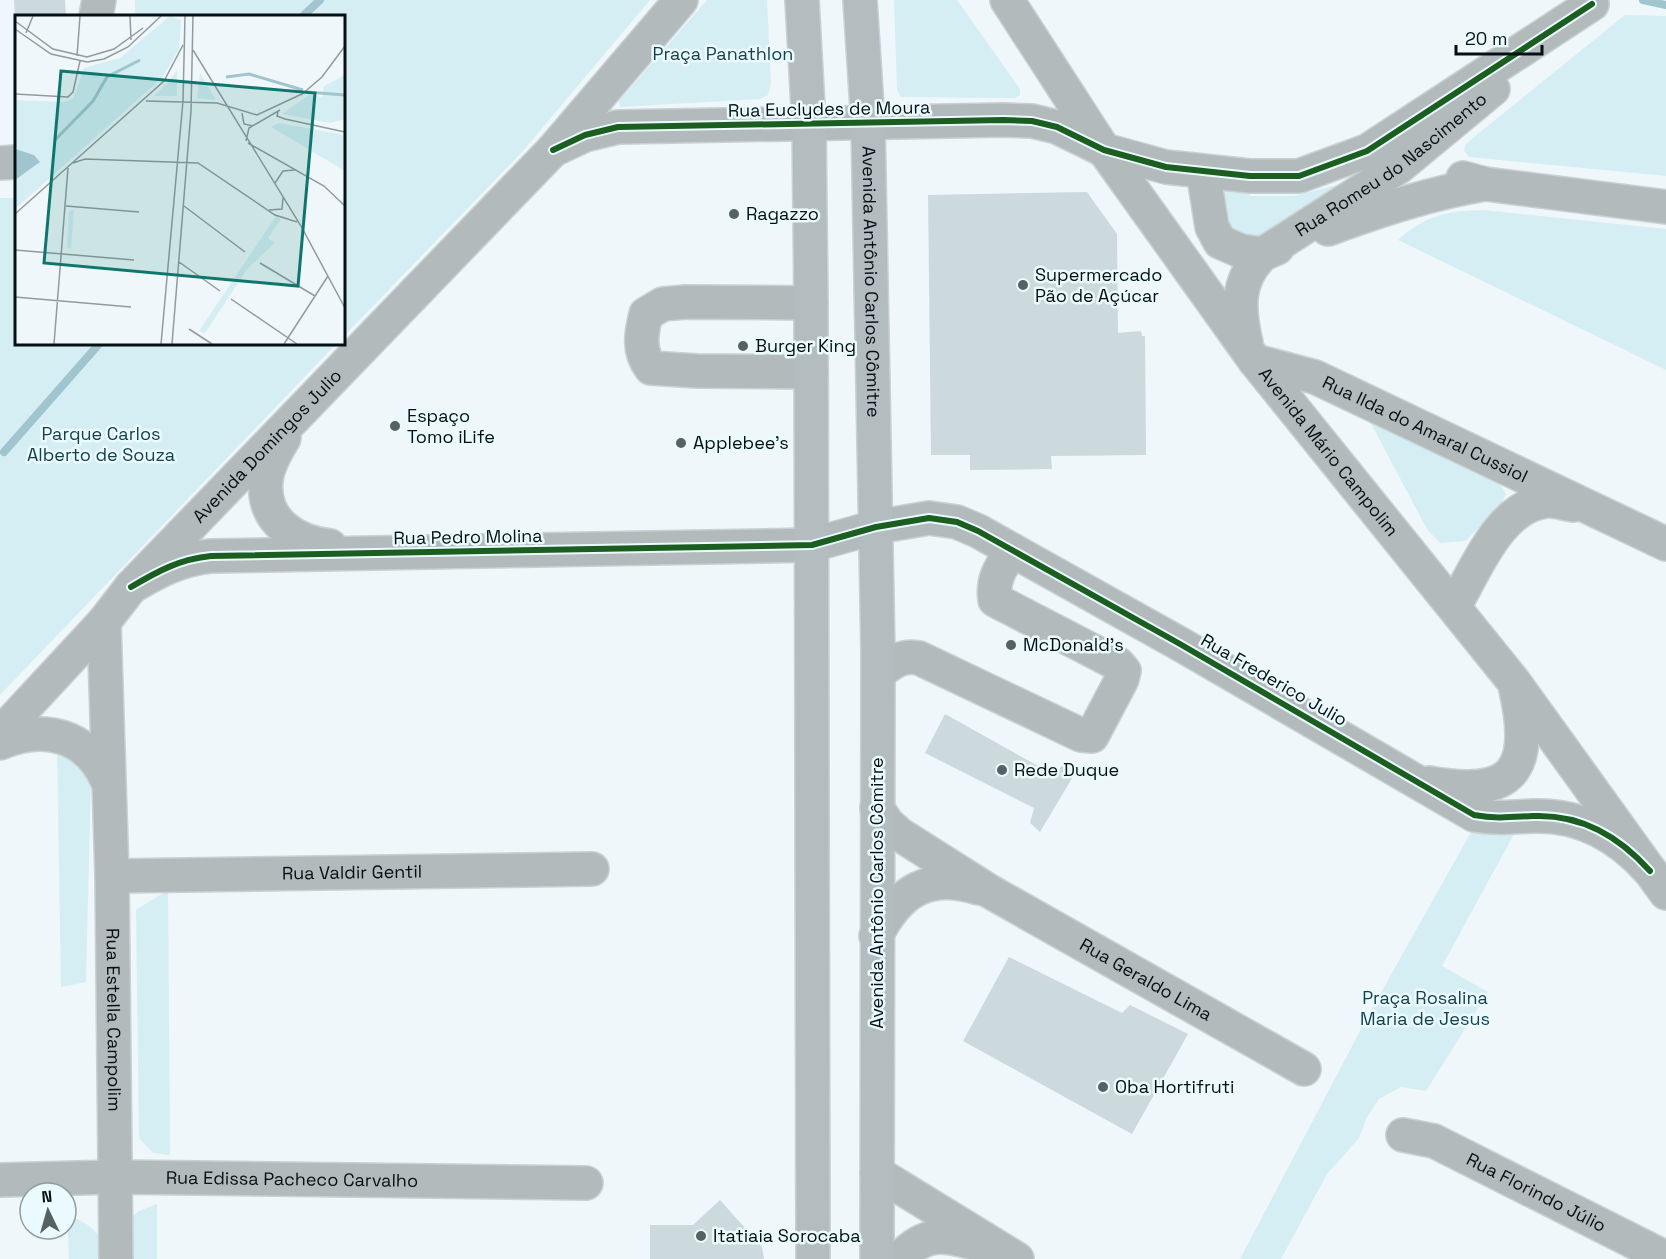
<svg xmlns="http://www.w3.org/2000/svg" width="1666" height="1259" font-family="'Space Grotesk',sans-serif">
<rect width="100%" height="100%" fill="#eff7fa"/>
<g fill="#d4eef4">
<polygon points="135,0 650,0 522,152 344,336 344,16 135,16"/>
<polygon points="707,0 767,0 771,84 768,95 760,99 620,107 619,101"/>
<polygon points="894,0 957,0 1020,89 1020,95 1015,98 901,97 897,90"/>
<polygon points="1625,15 1666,16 1666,176 1469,157 1464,151 1465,145 1474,137"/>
<polygon points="1221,181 1246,190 1251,196 1294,196 1352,181 1267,239 1233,233 1228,224"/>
<polygon points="0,198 16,198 16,344 336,344 0,695"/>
<path d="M1484,210l182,19v141l-268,-130c27,-25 50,-29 86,-30z"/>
<polygon points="1366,414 1497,479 1506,494 1499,509 1465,541 1440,543 1427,529"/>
<polygon points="57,746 91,771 86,982 61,987"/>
<polygon points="1479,818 1514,834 1442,966 1488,992 1426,1091 1401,1087 1379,1099 1367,1117 1359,1138 1327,1174 1281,1259 1240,1259 1370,1012"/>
<polygon points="168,890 170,1155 153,1153 139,1138 136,910"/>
<polygon points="157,1204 157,1259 126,1259 125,1223 139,1211"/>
<path d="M67,1214c23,11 37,18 38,45h-36z"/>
</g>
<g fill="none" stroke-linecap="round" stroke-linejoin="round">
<g stroke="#a1c5ce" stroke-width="8">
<polyline points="1643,0 1666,5"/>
<polyline points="303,16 320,0"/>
<polyline points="4,452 99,344"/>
</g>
</g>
<g fill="#ccd9dd">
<polygon points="14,0 65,0 66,16 15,16"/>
<polygon points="1087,192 1117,234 1118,333 1141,331 1142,336 1145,336 1146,455 1051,456 1052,469 970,470 970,455 931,455 928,195"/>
<polygon points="945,714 1056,776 1062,765 1074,775 1040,832 1030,823 1034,808 925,753"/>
<polygon points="1009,957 1122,1013 1130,1005 1188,1034 1132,1134 963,1041"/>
<polygon points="720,1200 762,1247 764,1259 650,1259 650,1225 693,1225"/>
</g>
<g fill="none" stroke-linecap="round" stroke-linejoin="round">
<defs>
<g id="minor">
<path id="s1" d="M1007,0l97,150 151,211 259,321 152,211"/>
<polyline points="96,16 99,0"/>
<polyline points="553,150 585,135 618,127 1003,120 1032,121 1057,127 1104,150 1166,167 1250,176 1299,176 1367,151 1592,4"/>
<polyline points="0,163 16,162"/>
<polyline points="1203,171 1212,227 1220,242 1241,251 1263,254 1277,248"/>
<polyline points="1463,178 1485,184 1666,207"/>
<path d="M1328,229c52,-19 103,-36 157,-45"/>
<path id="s2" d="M1246,343c-8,-35 -10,-63 17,-89l137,-88 93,-77"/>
<path id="s3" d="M1255,361l60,16 351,167"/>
<path d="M811,372l-114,-1 -46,-3c-13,-17 -10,-34 -5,-54l17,-10 23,-2 125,1"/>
<path d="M284,438c-8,13 -17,28 -18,43 -4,40 29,61 64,65"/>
<path d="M131,587c27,-16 49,-28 80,-31l601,-11 64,-18 53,-9 28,4 21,9 202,113 294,171c23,4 37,2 59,1 48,-2 86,20 117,55"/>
<path d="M1455,605c21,-36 45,-99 91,-104 8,-1 19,3 27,4"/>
<path id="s4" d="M104,622l8,254 4,383"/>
<path d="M878,674c14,-12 23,-19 41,-16l162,77 11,1 30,-57 2,-8 -6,-7 -123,-64c-3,-21 6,-33 17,-50"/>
<path id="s5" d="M0,734l104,-112 27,-35 422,-437 128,-150"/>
<path d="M0,743c44,-19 87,-8 107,37"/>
<path d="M1429,783c84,15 105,-12 87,-93"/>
<path id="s6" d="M877,808l10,15 12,11 90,57 315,178"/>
<path id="s7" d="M112,876l480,-7"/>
<path d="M876,936c23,-45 52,-64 103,-48"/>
<path id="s8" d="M1403,1135l31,6 232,117"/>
<polyline points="877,1173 1017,1259"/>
<path id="s9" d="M0,1180l115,-3 471,6"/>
<path d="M899,1259c28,-29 44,-24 79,-15"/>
</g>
<g id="major">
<polyline points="802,0 809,125 811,303 813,1259"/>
<path id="s10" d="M860,0l8,123 10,530 -1,606"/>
</g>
</defs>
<use href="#minor" stroke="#cad1d4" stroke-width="36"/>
<use href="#major" stroke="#cad1d4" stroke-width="36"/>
<use href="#minor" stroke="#b2babc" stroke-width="33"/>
<use href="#major" stroke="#b3bcbe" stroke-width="33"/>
<defs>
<g id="cycleway">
<polyline points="553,150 585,135 618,127 1003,120 1032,121 1057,127 1104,150 1166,167 1250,176 1299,176 1367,151 1592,4"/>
<path d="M131,587c27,-16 49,-28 80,-31l601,-11 64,-18 53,-9 28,4 21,9 202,113 294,171c23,4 37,2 59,1 48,-2 86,20 117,55"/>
</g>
</defs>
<use href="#cycleway" stroke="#ebfafe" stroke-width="10"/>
<use href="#cycleway" stroke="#1b5e20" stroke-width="6"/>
</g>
<g fill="#566164" stroke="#ebfafe" stroke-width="2">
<circle cx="734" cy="214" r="6"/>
<circle cx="1023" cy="285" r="6"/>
<circle cx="743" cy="346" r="6"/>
<circle cx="395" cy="426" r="6"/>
<circle cx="681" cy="443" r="6"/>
<circle cx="1011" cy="645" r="6"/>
<circle cx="1002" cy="770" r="6"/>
<circle cx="1103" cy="1087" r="6"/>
<circle cx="701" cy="1236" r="6"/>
</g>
<g text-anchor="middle" stroke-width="5" stroke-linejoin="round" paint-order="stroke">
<g font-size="18" fill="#14414a" stroke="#ebfafe">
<text x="723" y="60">Praça Panathlon</text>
<text x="101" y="440">Parque Carlos<tspan x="101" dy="21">Alberto de Souza</tspan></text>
<text x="1425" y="1004">Praça Rosalina<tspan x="1425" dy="21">Maria de Jesus</tspan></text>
</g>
<g font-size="18" fill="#041013" stroke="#ebfafe">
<text transform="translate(829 109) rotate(-1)" y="6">Rua Euclydes de Moura</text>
<text dy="6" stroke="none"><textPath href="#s2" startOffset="252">Rua Romeu do Nascimento</textPath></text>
<text dy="6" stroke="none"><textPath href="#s10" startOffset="282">Avenida Antônio Carlos Cômitre</textPath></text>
<text dy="6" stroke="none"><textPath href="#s3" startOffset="184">Rua Ilda do Amaral Cussiol</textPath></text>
<text dy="6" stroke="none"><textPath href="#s5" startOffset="393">Avenida Domingos Julio</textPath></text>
<text dy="6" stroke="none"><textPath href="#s1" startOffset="555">Avenida Mário Campolim</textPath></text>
<text transform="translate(468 537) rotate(-1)" y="6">Rua Pedro Molina</text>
<text transform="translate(1274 680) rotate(30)" y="6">Rua Frederico Julio</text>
<text dy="6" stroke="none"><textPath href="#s7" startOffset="240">Rua Valdir Gentil</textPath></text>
<text transform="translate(877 893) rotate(-90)" y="6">Avenida Antônio Carlos Cômitre</text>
<text dy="6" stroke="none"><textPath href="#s6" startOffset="321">Rua Geraldo Lima</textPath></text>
<text dy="6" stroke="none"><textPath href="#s4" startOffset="398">Rua Estella Campolim</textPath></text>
<text dy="6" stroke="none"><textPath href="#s9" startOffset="292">Rua Edissa Pacheco Carvalho</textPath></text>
<text dy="6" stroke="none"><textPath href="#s8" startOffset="146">Rua Florindo Júlio</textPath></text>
</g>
<g font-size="18" fill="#041013" stroke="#ebfafe" text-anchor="start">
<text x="746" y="220">Ragazzo</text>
<text x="1035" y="281">Supermercado<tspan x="1035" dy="21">Pão de Açúcar</tspan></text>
<text x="755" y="352">Burger King</text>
<text x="407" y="422">Espaço<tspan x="407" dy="21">Tomo iLife</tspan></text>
<text x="693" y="449">Applebee's</text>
<text x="1023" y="651">McDonald's</text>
<text x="1014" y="776">Rede Duque</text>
<text x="1115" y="1093">Oba Hortifruti</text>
<text x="713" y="1242">Itatiaia Sorocaba</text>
</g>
</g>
<g transform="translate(15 15)">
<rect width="330" height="330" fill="#eff7fa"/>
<path d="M155,1l11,4 -2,29 -17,29 -147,131v-109l49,2 9,-3 11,-31 36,-10zM162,55v26h-23l14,-14zM185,58l15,25 -1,2 -17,-2zM330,60v44l-15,4 -48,-9 27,-19 13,2 2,-11zM264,108l66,12v36l-74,-44zM59,194l-3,41 -4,-3 2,-35zM261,201l5,3 -13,19 7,5 -27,25 -43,65 -6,-2z" fill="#d4eef4"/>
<path d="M0,134l19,6 6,7 -25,18z" fill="#a1c5ce"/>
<path fill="none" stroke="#a1c5ce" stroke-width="3" d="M211,62l23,-3 54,16M292,77l38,3M40,125l38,-39 14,-24 33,-17"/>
<path fill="none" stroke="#919b9e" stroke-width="1.5" d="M115,1l1,24M0,6l38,28 34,8 27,-8 29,-21M0,14l36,25 36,8 17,-3 24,-12 33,-31M11,18l7,-17M178,35l108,176 44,82M62,41l3,-40M0,79l53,3 5,-5 7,-31M286,80l21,-18 23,-31M131,86l71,2 40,12 47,-22M263,97l-1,4 8,3 60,13M227,98l2,11 9,2M231,126l3,-13 31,-18M233,128l76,43 21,20M58,148l12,-4 113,4 77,52 22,7M260,168l8,-12 12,-1M51,191l73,6M169,191l61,46M254,195l13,-1 1,-11M0,199l149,-133 19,-36M0,235l119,10M164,247l41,29M245,248l55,33M0,282l116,10M216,284l66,45M174,314l23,15M39,329l14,-176M146,329l22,-243 2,-85M157,329l19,-233 2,-95M269,329l44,-68"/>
<path fill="#0f766e" fill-opacity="0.15" stroke="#0f766e" stroke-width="3" d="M46,56l254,22 -17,193 -254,-23z"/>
<rect width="330" height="330" fill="none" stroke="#041013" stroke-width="3"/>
</g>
<g transform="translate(48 1211) rotate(355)"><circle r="28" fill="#ebfafe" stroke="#8f9ca0" stroke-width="1.5"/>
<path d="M0-4.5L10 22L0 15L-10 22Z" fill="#566164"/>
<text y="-9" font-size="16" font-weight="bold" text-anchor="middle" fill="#041013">N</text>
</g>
<path d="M1456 45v9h86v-9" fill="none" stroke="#041013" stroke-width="3"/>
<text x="1465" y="45" font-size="18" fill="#041013" stroke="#ebfafe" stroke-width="4.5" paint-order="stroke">20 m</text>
</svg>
